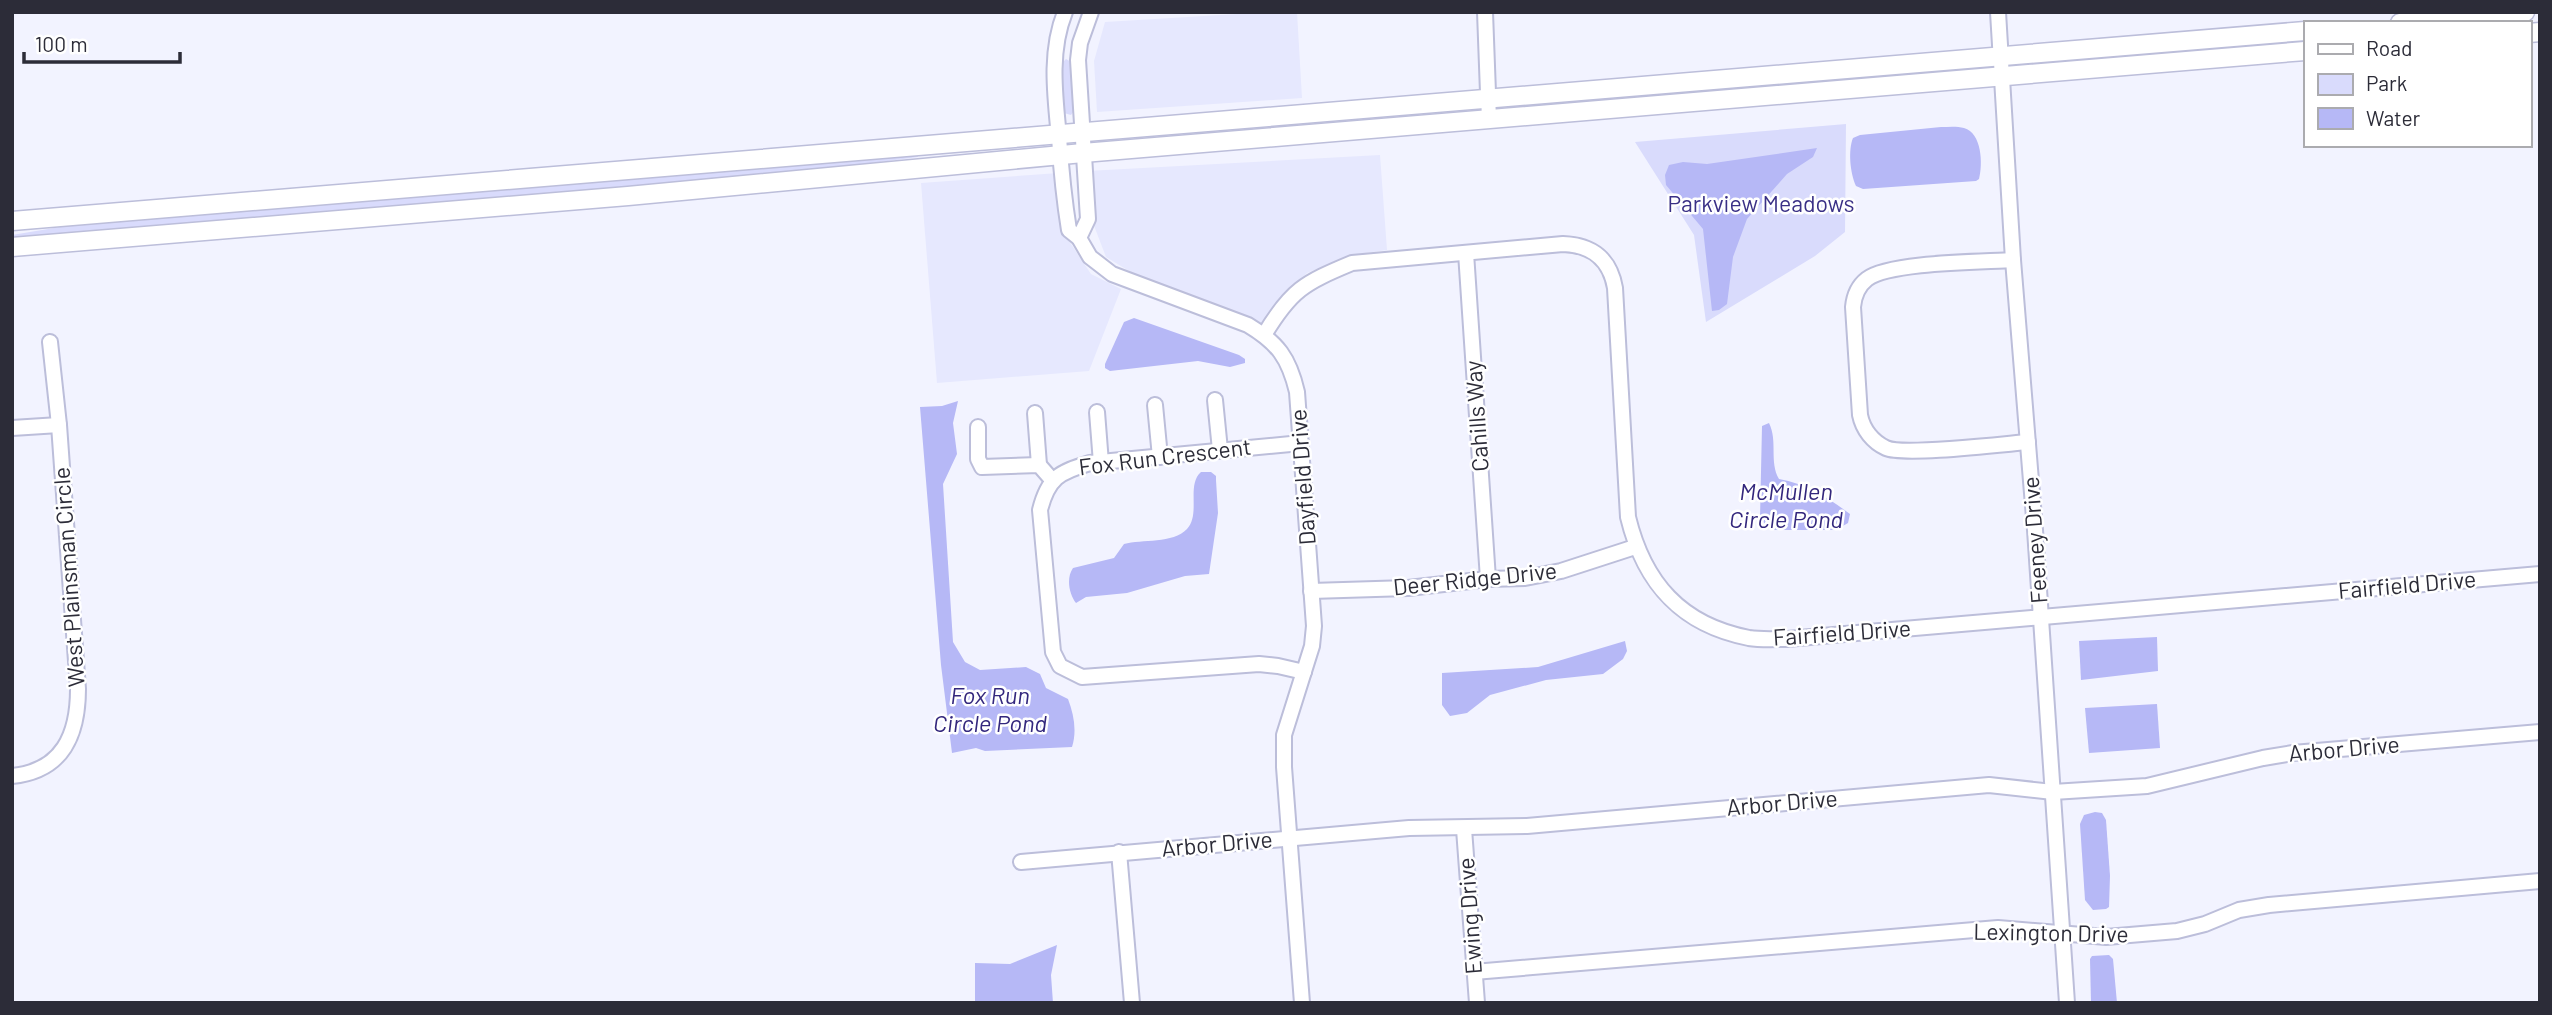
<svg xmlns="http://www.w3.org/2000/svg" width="2552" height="1015" font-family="Barlow,sans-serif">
<rect width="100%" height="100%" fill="#f2f3ff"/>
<g fill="#e6e8fe">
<polygon points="1270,12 1297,12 1302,98 1097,112 1094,61 1105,22"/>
<polygon points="1380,155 1387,250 1351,255 1307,273 1261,323 1139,277 1106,257 1093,223 1087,171"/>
<polygon points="1059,173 1063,232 1091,274 1121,289 1089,371 937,383 921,183"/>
</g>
<g fill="#d9dbfc">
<polygon points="1066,59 1071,62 1074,111 1071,115 1064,113 1061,64"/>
<polygon points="1830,77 1830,81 1769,89 1513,111 1513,105"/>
<polygon points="1846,124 1845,232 1815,256 1706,322 1694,235 1635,142"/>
<polygon points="917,154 918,157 842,167 666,184 12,240 12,235 96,221"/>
</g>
<g fill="#b6b8f6">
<path d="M1941,127c7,0 16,-1 23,1 18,5 19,36 15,51l-3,2 -113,8 -7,-3c-6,-13 -8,-36 -3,-48l7,-3z"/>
<polygon points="1817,148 1813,157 1787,174 1747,219 1733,257 1727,304 1719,310 1712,311 1703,229 1666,185 1665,175 1669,165 1683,162 1707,164"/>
<polygon points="1134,318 1239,355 1245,359 1245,363 1230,367 1198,361 1110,371 1105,368 1105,364 1124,322"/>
<path d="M958,401l-5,22 4,31 -14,30 10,158 12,20 15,8 46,-3 14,7 6,14 22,11c6,16 9,32 4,48l-87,4 -9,-3 -24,5 -11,-88 -21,-258 22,-1z"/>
<path d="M1769,423c9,18 0,39 10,56 28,5 48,18 71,35l-2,9 -12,7h-66l-10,-12 2,-92z"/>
<path d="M1201,472h10l5,4v4l2,33 -9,61 -24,2 -58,17 -41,4 -10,6c-7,-9 -10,-25 -3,-35l41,-10 10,-14c18,-5 49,0 63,-15 14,-15 -1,-44 14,-57z"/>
<polygon points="2157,637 2158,671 2081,680 2079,641"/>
<polygon points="1625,641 1627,651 1623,659 1603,674 1546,680 1490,695 1467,713 1450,716 1442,705 1442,673 1538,667"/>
<polygon points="2157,704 2160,748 2089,753 2085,708"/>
<polygon points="2095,812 2102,813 2106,820 2110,876 2109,907 2106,909 2093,910 2085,900 2080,824 2084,815"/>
<polygon points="1057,945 1051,975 1053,1003 975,1003 975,963 1010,964"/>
<polygon points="2109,955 2113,959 2117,1003 2091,1003 2090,959 2092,956"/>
</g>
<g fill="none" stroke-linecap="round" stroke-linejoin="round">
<defs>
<g id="minor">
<path d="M1065,12c-16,40 -10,83 -6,125 2,31 5,62 10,93l10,8 11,19 22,17 136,51c30,18 41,33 49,67l17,234 -2,20 -28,89v32l18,236"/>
<polyline points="1485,12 1489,120"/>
<polyline points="1998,12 2013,260 2035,530 2067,1003"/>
<polyline points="1079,238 1088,219 1078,60 1080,43 1091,12"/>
<polyline points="1466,253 1488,579"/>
<path d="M2013,260c-31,2 -124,2 -146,19 -9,7 -13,17 -14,28l7,108c3,15 13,27 26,33 17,8 118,-4 142,-6"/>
<path d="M1264,335c27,-45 40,-52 88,-72l211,-19c29,1 47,15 52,44l13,229c16,66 53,108 121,121 12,2 26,1 38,1l753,-65"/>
<polyline points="1215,400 1220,450"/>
<polyline points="1155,405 1160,457"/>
<polyline points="1097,412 1101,463"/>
<polyline points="1035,413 1039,465"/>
<polyline points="978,427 978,459 982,467 1039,465 1053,481"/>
<polyline points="12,428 59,425"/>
<path d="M1301,443l-211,20c-31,9 -42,15 -50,47l13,142 7,14 22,11 177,-13 19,2 26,6"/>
<polyline points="1311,591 1408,588 1488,579 1525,578 1561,571 1635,547"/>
<path d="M12,776c51,-5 66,-42 66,-87l-19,-264 -9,-83"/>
<polyline points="1464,829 1477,1003"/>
<polyline points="1119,852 1132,1003"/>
<polyline points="1021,862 1409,828 1527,826 1989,785 2053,792 2147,786 2263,758 2293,753 2540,732"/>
<polyline points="1474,972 1998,928 2106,937 2177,931 2205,924 2239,910 2269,905 2540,881"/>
</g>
<g id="major">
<polyline points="2400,23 2525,12"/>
<polyline points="2529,33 2540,32"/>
<polyline points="12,221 2305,31"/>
<polyline points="12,247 628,196 1083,153 2305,51"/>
</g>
</defs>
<use href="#minor" stroke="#bcbeda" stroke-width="18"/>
<use href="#major" stroke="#bcbeda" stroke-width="21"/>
<use href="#minor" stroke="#fff" stroke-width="14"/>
<use href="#major" stroke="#fff" stroke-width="18"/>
</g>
<g text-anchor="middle" stroke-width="5" stroke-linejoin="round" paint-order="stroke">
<g font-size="23" fill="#3a3086" stroke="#fff">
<text x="1761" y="212">Parkview Meadows</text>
</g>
<g font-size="23" fill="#2c2c38" stroke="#fff">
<text transform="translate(1477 416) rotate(-94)" y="8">Cahills Way</text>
<text transform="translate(1165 457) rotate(-7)" y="8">Fox Run Crescent</text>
<text transform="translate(1303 477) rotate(-94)" y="8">Dayfield Drive</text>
<text transform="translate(2035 540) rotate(-94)" y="8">Feeney Drive</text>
<text transform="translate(69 577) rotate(-94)" y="8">West Plainsman Circle</text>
<text transform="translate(1475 579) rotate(-6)" y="8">Deer Ridge Drive</text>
<text transform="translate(2407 585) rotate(-5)" y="8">Fairfield Drive</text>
<text transform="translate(1842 633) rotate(-4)" y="8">Fairfield Drive</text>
<text transform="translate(2344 749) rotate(-5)" y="8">Arbor Drive</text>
<text transform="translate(1782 803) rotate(-5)" y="8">Arbor Drive</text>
<text transform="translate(1217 844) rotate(-5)" y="8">Arbor Drive</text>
<text transform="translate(1470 916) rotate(-94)" y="8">Ewing Drive</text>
<text transform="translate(2051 933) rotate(1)" y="8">Lexington Drive</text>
</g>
<g font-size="24" font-style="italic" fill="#33277d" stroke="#fff">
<text x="1786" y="500">McMullen<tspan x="1786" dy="28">Circle Pond</tspan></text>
<text x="990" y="704">Fox Run<tspan x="990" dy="28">Circle Pond</tspan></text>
</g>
</g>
<rect width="2552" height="1015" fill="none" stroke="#2c2c38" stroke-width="28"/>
<rect x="2304" y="21" width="228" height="126" fill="#ffffff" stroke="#ababaf" stroke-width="2"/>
<rect x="2318" y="44" width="35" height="10" fill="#ffffff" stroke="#ababaf" stroke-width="2"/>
<text x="2366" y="56" font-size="21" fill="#2c2c38">Road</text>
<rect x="2318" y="74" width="35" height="21" fill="#d9dbfc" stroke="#ababaf" stroke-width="2"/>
<text x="2366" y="91" font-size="21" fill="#2c2c38">Park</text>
<rect x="2318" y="108" width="35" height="21" fill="#b6b8f6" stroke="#ababaf" stroke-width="2"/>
<text x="2366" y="126" font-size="21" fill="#2c2c38">Water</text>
<path d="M24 52v10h156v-10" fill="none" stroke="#2c2c38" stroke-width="3.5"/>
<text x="35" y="52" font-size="21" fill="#2c2c38" stroke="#ffffff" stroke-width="5" paint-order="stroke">100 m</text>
</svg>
